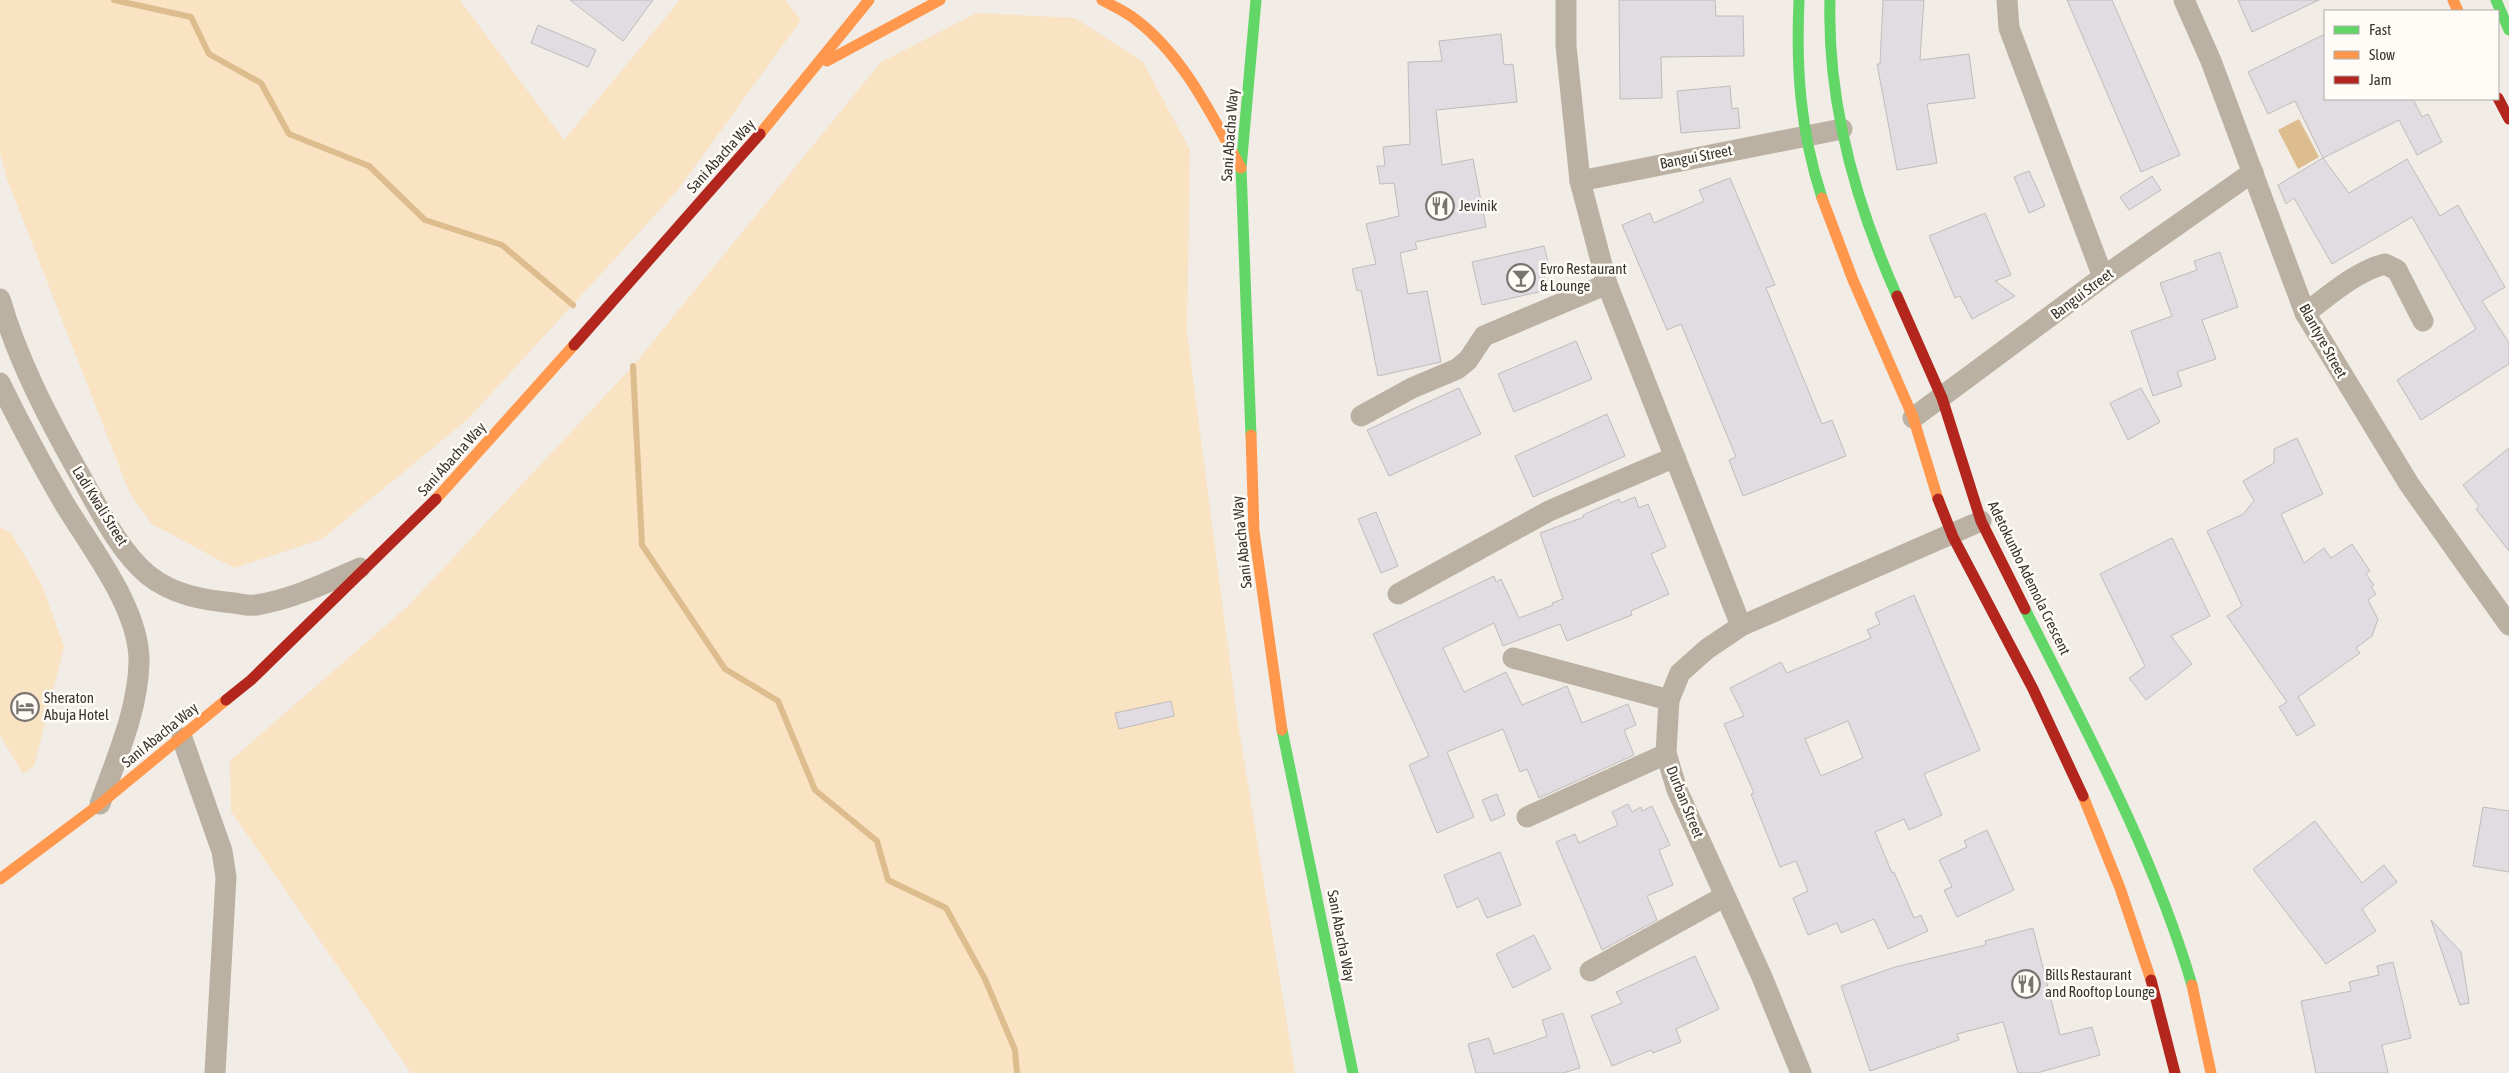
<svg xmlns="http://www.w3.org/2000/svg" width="2509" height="1073" font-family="'Asap Condensed',sans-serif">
<rect width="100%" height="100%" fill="#f1ece5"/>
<g fill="#f9e3c3">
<polygon points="0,0 460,0 564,140 680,0 785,0 801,20 677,191 468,419 322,539 234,568 152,524 130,494 7,179 0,152"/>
<polygon points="977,13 1075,18 1143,62 1190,150 1187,332 1237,717 1295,1073 411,1073 231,811 230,761 407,607 633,366 881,62"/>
<polygon points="0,527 11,533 42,585 64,647 34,766 23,774 0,735"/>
</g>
<polygon fill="#ddbd8e" points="2299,119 2319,157 2298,169 2278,130"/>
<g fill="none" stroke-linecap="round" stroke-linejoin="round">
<g stroke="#ddbd8e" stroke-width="6">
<polyline points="114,0 191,17 209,54 261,83 289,134 369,166 425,220 502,245 573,305"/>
<polyline points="633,366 642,545 725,669 778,701 815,790 877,841 888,880 946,908 985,979 1015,1050 1017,1073"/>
</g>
</g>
<g fill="#e1dbe2" stroke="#bfbcbb" fill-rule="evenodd">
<polygon points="570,0 653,0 623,41"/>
<polygon points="1619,0 1715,0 1716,16 1743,16 1744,56 1661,57 1662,98 1620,99"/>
<polygon points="1883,0 1924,0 1920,60 1969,54 1975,98 1927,104 1937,163 1897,170 1877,64 1880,64"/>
<polygon points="2067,0 2112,0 2180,155 2141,172"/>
<polygon points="2238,0 2319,0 2252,32"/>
<polygon points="538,25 596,50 588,67 531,43"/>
<polygon points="1501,34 1504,65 1513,64 1517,102 1436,110 1442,165 1473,159 1486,227 1415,242 1417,249 1400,253 1408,294 1427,291 1441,362 1378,376 1361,290 1357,291 1352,269 1376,264 1366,224 1399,216 1394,183 1380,184 1377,166 1385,166 1383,147 1410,144 1408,62 1442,61 1439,41"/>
<polygon points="2325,34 2325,99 2413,99 2422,117 2428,114 2442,142 2417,155 2399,120 2323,158 2295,101 2268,114 2248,72"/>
<polygon points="1730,86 1732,109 1738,108 1740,128 1681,133 1677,91"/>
<polygon points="2323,158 2349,193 2407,159 2440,216 2458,205 2505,287 2482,301 2509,343 2509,364 2421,420 2397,380 2476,329 2412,217 2332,264 2294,198 2286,204 2278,185"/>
<polygon points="2029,171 2045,206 2029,213 2014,177"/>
<polygon points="2152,176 2161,190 2129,210 2120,197"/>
<polygon points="1730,178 1775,285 1766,288 1822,424 1832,420 1846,456 1743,496 1729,460 1736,457 1681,324 1667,330 1622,225 1650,213 1654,223 1704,201 1699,190"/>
<polygon points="1985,213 2011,275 1995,281 2015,296 1972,319 1960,296 1955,298 1929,236"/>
<polygon points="1544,246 1549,266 1542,267 1547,290 1482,305 1472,262"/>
<polygon points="2220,252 2238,307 2202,320 2216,359 2177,372 2182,386 2153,396 2131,331 2172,316 2160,283 2197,270 2194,261"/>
<polygon points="1576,341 1592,379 1514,412 1498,374"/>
<polygon points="1459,388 1481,434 1389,476 1367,430"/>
<polygon points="2141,388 2160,422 2128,440 2110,403"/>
<polygon points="1607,414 1625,456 1533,497 1515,456"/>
<polygon points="2297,438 2323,494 2281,514 2304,563 2324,548 2331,558 2352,544 2370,571 2366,574 2374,585 2371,587 2376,594 2368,600 2378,619 2372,636 2356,648 2360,653 2298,697 2315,725 2297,736 2279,707 2287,702 2227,616 2242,606 2207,531 2243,514 2254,501 2243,481 2274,463 2274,449"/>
<polygon points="2509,448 2509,551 2476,509 2479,506 2463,485"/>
<polygon points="1635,497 1639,508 1648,504 1666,547 1651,554 1669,594 1631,611 1632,615 1567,641 1560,624 1503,646 1494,623 1443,648 1464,692 1506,672 1522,705 1567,686 1582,723 1628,704 1636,725 1624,730 1634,755 1539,798 1527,769 1520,772 1503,729 1447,752 1474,817 1437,833 1409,765 1429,756 1373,634 1494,576 1496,582 1501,579 1519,618 1553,605 1552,603 1563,599 1540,533 1584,517 1583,515 1619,499 1621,503"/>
<polygon points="1376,512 1398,566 1381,573 1358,519"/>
<polygon points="2172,538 2210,616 2171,636 2192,664 2146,700 2129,678 2145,666 2100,574"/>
<path d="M1914,595l66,155 -56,24 18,41 -33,15 -5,-11 -29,13 17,41 2,-1 20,46 7,-3 7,16 -40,18 -14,-30 -33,14 -4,-10 -29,12 -15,-37 15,-7 -12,-30 -16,6 -29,-73 3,-1 -30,-69 20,-8 -14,-28 51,-26 6,11 84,-35 -4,-8 13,-6 -5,-11zM1848,721l15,37 -42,18 -16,-37z"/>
<polygon points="1171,701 1174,716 1119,729 1115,713"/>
<polygon points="1497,794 1505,815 1491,821 1482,800"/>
<polygon points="1628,804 1632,812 1641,807 1642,811 1652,806 1670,845 1659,850 1673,885 1647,896 1657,920 1602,950 1556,842 1575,834 1579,843 1618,825 1612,812"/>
<polygon points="2483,807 2509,811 2509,872 2473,866"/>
<polygon points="2315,821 2362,883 2384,865 2397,882 2362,909 2376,931 2326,964 2253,869"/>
<polygon points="1987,830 2014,890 1957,917 1944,890 1952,887 1939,860 1967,847 1964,841"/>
<polygon points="1500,852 1521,905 1487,918 1478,898 1457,908 1444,875"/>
<polygon points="2431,920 2461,952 2469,1003 2460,1005"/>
<polygon points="2033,928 2060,1035 2092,1027 2100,1055 2037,1073 2018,1073 2003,1022 1957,1034 1959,1040 1870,1071 1841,986 1895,967 1986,945 1985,941"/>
<polygon points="1534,935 1551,969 1513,988 1496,954"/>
<polygon points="1695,956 1719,1009 1676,1029 1681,1042 1653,1053 1651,1050 1612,1066 1591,1016 1622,1003 1616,992"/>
<polygon points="2393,962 2411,1038 2382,1045 2388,1073 2316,1073 2301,1001 2351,991 2349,982 2379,975 2377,966"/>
<polygon points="1563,1013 1580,1068 1563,1073 1476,1073 1468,1044 1489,1038 1494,1054 1528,1043 1547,1036 1542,1020"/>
</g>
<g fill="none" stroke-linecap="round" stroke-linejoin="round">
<g stroke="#bbb1a3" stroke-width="21">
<polyline points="1566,0 1566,46 1580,181 1607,284 1741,626"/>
<polyline points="2007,0 2009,28 2103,277"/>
<polyline points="2184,0 2211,61 2305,313 2409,484 2509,625"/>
<polyline points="1580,181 1842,129"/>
<path d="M0,299c17,59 46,115 76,169 21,36 40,80 72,107 25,20 55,25 86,28 7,1 15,3 22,2 37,-6 70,-22 104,-37"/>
<path d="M2305,313c24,-17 51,-42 80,-49l12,6 26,51"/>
<path d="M0,383c20,41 41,80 64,120 27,45 76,106 75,159 -1,49 -23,97 -39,142"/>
<polyline points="1361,416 1412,388 1457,369 1468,360 1484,336 1607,284"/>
<polyline points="1913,418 2103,277 2253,172"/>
<polyline points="1398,594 1549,511 1675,457"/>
<polyline points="1513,658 1669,700"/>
<polyline points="182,738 222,851 226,877 215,1073"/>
<polyline points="1527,817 1666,754"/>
<polyline points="1590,971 1725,896"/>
<polyline points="1801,1073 1762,977 1677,790 1666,753 1669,700 1680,673 1707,649 1741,626 1981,521"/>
</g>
<g stroke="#63d668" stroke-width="11">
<path d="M1799,0c-3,70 1,130 23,198"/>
<path d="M1830,0c-3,102 26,204 67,296"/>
<polyline points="2496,0 2509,30"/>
<polyline points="1251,435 1241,168 1256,0"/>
<path d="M2025,609c62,123 128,244 167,376"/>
<polyline points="1282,730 1353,1073"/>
</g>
<g stroke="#ff974d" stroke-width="11">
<path d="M1102,0c11,6 23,11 33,19 49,37 77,97 106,149"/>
<polyline points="2453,0 2458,11"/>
<polyline points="827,61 940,0"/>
<polyline points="760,134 869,0"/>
<polyline points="1822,198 1853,280 1913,417 1938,499"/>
<polyline points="1251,435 1254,531 1282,730"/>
<polyline points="436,499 574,345"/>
<polyline points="2083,796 2120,888 2151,980"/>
<polyline points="0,879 100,804 226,700"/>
<polyline points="2192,985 2211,1073"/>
</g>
<g stroke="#b3261e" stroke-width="11">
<polyline points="2498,98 2509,119"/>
<polyline points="1897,296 1942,398 1981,521 2025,609"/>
<polyline points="574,345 760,134"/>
<polyline points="1938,499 1953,537 2033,689 2083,796"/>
<polyline points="226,700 251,680 436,499"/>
<polyline points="2151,980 2175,1073"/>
</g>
</g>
<defs>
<symbol id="restaurant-ring" viewBox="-11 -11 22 22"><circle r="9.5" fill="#fffbf6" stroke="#79746f" stroke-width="1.5"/><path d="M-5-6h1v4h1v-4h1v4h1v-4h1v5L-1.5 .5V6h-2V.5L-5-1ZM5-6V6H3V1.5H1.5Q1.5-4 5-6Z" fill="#79746f"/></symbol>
<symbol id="bar-ring" viewBox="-11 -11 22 22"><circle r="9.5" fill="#fffbf6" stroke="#79746f" stroke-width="1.5"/><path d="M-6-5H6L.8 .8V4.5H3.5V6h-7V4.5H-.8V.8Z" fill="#79746f"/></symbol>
<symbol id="hotel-ring" viewBox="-11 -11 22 22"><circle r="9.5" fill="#fffbf6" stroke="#79746f" stroke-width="1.5"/><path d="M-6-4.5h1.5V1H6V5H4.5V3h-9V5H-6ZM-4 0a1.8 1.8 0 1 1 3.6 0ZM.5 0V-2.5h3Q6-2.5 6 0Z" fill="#79746f"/></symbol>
</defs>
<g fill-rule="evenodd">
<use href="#restaurant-ring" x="1424" y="190" width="32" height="32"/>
<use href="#bar-ring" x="1505" y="262" width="32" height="32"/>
<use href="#hotel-ring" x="9" y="691" width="32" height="32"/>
<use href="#restaurant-ring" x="2010" y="968" width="32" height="32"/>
</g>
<g text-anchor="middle" stroke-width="5" stroke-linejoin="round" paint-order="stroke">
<g font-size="15" fill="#38342f" stroke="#fffbf6">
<text transform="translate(1230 135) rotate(-86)" y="5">Sani Abacha Way</text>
<text transform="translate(721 156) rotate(-48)" y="5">Sani Abacha Way</text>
<text transform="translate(1696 157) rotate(-11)" y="5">Bangui Street</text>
<text transform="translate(2082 294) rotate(-37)" y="5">Bangui Street</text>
<text transform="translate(2323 341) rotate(61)" y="5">Blantyre Street</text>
<text transform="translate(452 459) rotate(-48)" y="5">Sani Abacha Way</text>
<text transform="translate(100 506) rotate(58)" y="5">Ladi Kwali Street</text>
<text transform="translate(1242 542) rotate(-96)" y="5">Sani Abacha Way</text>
<text transform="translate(2029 578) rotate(64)" y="5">Adetokunbo Ademola Crescent</text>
<text transform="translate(160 735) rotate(-39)" y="5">Sani Abacha Way</text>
<text transform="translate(1685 802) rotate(68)" y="5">Durban Street</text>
<text transform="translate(1341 936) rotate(79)" y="5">Sani Abacha Way</text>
</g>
<g font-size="15" fill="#38342f" stroke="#fffbf6" text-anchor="start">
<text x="1459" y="211">Jevinik</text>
<text x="1540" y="274">Evro Restaurant<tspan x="1540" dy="17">&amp; Lounge</tspan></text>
<text x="44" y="703">Sheraton<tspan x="44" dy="17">Abuja Hotel</tspan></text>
<text x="2045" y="980">Bills Restaurant<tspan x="2045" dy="17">and Rooftop Lounge</tspan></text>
</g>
</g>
<rect x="2324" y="10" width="175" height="90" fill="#fffbf6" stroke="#afaba6"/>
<rect x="2334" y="26" width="25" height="8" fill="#63d668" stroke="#afaba6"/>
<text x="2369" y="35" font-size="15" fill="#38342f">Fast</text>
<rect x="2334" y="51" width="25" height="8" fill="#ff974d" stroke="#afaba6"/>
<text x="2369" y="60" font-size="15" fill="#38342f">Slow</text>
<rect x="2334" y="76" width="25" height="8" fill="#b3261e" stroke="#afaba6"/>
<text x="2369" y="85" font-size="15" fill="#38342f">Jam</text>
</svg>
